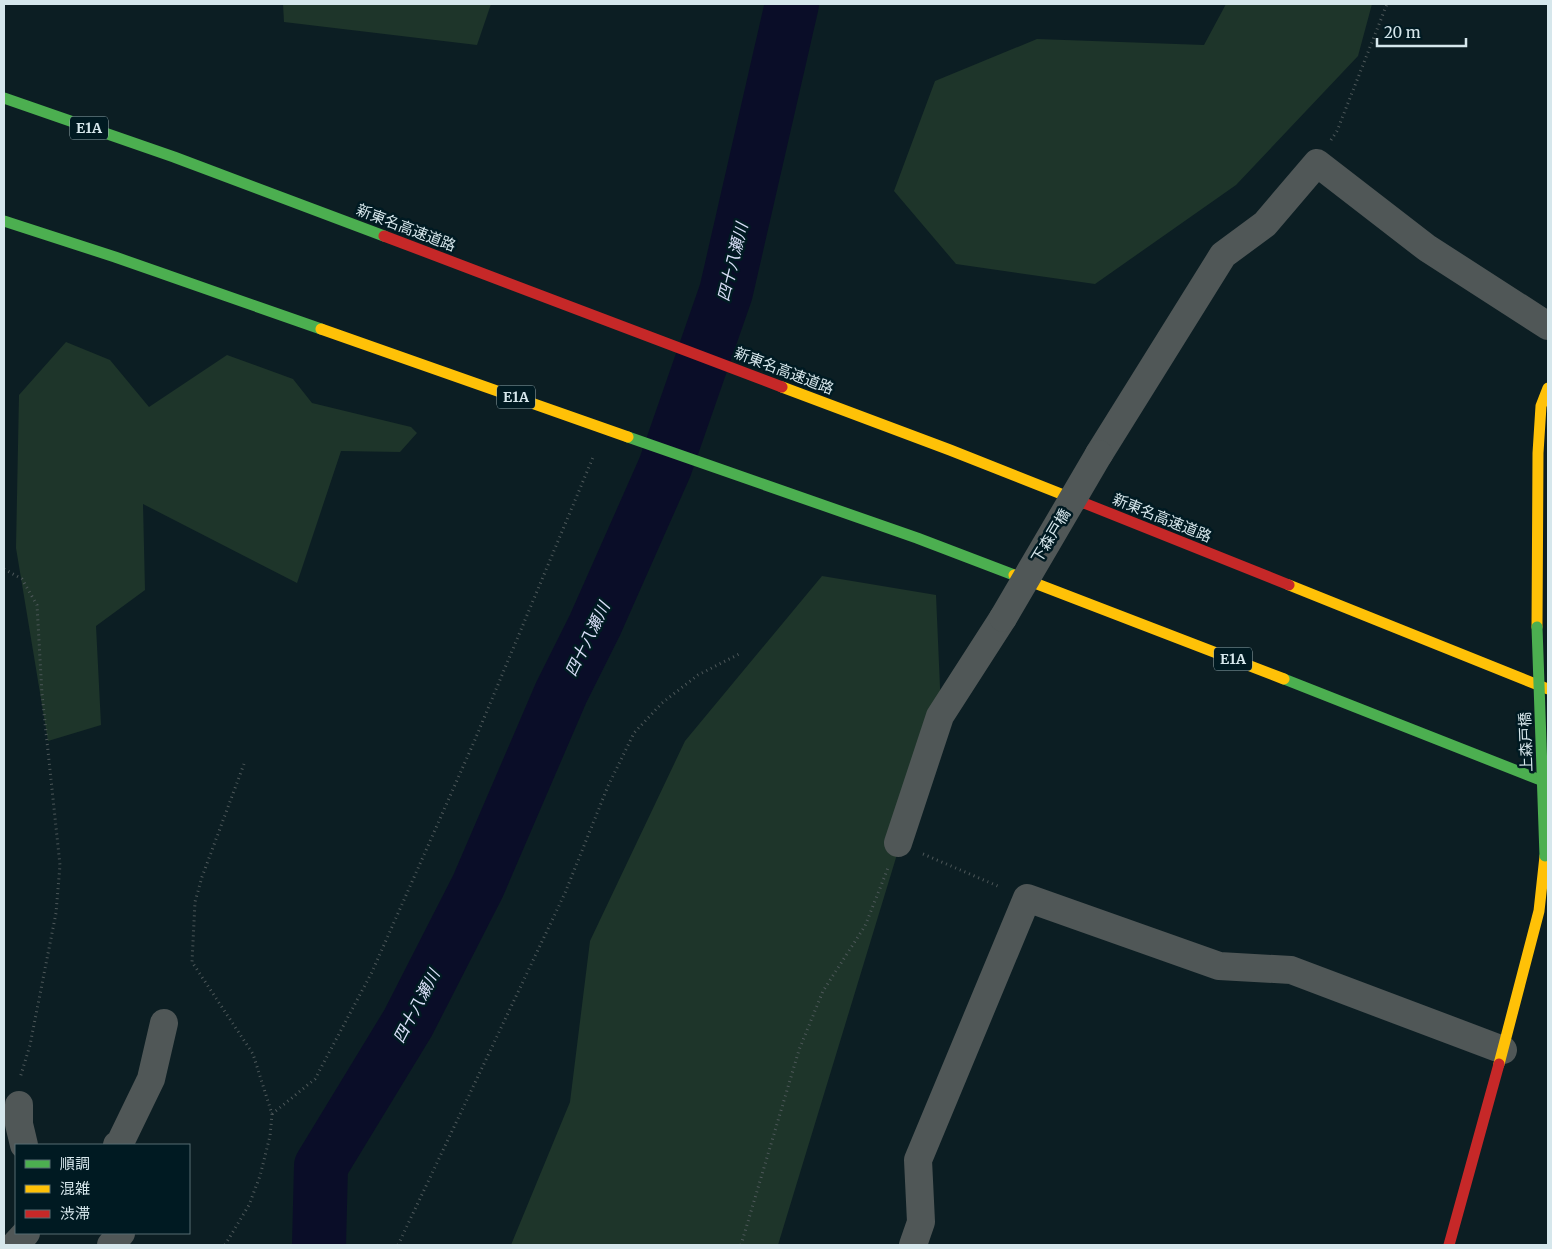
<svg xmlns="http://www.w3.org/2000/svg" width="1552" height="1249" font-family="Merriweather,'Noto Sans JP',serif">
<rect width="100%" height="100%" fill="#0c1e23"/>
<g fill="#1e352a">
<polygon points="283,4 491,4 477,45 284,22"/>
<polygon points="1226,4 1372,4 1358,56 1236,185 1095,284 956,264 894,191 935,81 1037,39 1204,45"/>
<polygon points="66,342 110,360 149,407 227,355 293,379 312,403 411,427 417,433 400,452 341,451 297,583 143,504 145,590 96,626 101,725 48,741 16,548 19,395"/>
<polygon points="822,576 936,595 941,710 778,1245 511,1245 570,1102 590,941 685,741"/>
</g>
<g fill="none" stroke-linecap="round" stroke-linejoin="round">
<polyline stroke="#0a0d28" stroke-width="54" points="319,1245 321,1166 408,1023 478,886 561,693 595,625 665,467 726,292 792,4"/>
<g stroke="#4e585a" stroke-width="3" stroke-dasharray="1 4" stroke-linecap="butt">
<polyline points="1331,140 1337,131 1387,4"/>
<polyline points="4,569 22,579 37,605 42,694 60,865 56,913 30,1045 20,1078"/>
<polyline points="923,854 1000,887"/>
<polyline points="272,1114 315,1079 372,972 474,742 594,455"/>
<polyline points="225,1245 249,1205 260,1176 270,1136 272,1114 253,1054 192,962 195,902 202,877 244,764"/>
<polyline points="398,1245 565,893 608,786 634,733 662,703 698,675 741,653"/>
<polyline points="741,1245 799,1050 823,991 865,926 888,868"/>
</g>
<g stroke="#505757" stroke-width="28">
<polyline points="1099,454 1223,255 1265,224 1317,163 1427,248 1548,326"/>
<polyline points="898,843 940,716 1003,618"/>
<polyline points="19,1105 19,1124 24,1145"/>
<polyline points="117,1145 120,1143 151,1079 164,1023"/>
<polyline points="15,1245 26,1233"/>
<polyline points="111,1245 121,1233"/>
<polyline points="913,1245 921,1222 918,1160 1027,898 1219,966 1291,970 1503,1050"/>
</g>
<g stroke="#4caf50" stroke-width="11">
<polyline points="4,98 174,157 384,236"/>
<polyline points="4,221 115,257 321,329"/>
<polyline points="628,437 917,538 1014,575"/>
<polyline points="1284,679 1548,783"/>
</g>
<g stroke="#ffc107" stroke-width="11">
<polyline points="321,329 628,437"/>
<polyline points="782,387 950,450 1084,503"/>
<polyline points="1014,575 1284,679"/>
<polyline points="1289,585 1548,689"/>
<polyline points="1537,627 1538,453 1541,406 1548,388"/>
<polyline points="1499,1064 1539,911 1545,856"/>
</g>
<g stroke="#c62828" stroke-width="11">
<polyline points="384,236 782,387"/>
<polyline points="1084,503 1289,585"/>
<polyline points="1449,1245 1499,1064"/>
</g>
<polyline stroke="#505757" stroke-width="28" points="1003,618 1099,454"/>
<polyline stroke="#4caf50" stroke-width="11" points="1537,627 1545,856"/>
</g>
<g text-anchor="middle" stroke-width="5" stroke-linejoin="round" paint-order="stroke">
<g fill="#001a22" stroke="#96aaaf" stroke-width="1">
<rect x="70" y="116.5" width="38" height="23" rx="4"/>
<rect x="497" y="385.5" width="38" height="23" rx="4"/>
<rect x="1214" y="647.5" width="38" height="23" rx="4"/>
</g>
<g font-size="14" font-weight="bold" fill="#d6e7ec">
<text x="89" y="133">E1A</text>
<text x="516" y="402">E1A</text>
<text x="1233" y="664">E1A</text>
</g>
<g font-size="15" fill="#d6e7ec" stroke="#001a22">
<text transform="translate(406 228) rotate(21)" y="5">新東名高速道路</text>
<text transform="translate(784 371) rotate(21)" y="5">新東名高速道路</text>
<text transform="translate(1162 518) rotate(22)" y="5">新東名高速道路</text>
<text transform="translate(1051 536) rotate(-59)" y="5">下森戸橋</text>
<text transform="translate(1526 742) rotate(-92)" y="5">上森戸橋</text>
</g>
<g font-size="16" font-style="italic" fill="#dae0f9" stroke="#001a22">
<text transform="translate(732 262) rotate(-76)" y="6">四十八瀬川</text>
<text transform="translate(587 639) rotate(-64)" y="6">四十八瀬川</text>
<text transform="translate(416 1006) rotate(-62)" y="6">四十八瀬川</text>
</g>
</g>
<rect width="1552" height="1249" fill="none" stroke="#d6e7ec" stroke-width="10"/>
<rect x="15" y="1144" width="175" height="90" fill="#001a22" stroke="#566c73"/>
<rect x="25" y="1160" width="25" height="8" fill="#4caf50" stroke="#566c73"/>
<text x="60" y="1169" font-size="15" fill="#d6e7ec">順調</text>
<rect x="25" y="1185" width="25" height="8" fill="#ffc107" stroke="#566c73"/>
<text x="60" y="1194" font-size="15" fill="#d6e7ec">混雑</text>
<rect x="25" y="1210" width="25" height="8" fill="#c62828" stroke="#566c73"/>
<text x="60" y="1219" font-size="15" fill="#d6e7ec">渋滞</text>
<path d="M1377 38v8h89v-8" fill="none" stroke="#d6e7ec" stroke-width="2.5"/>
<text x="1384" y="38" font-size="15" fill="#d6e7ec" stroke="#001a22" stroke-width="4" paint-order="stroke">20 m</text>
</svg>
